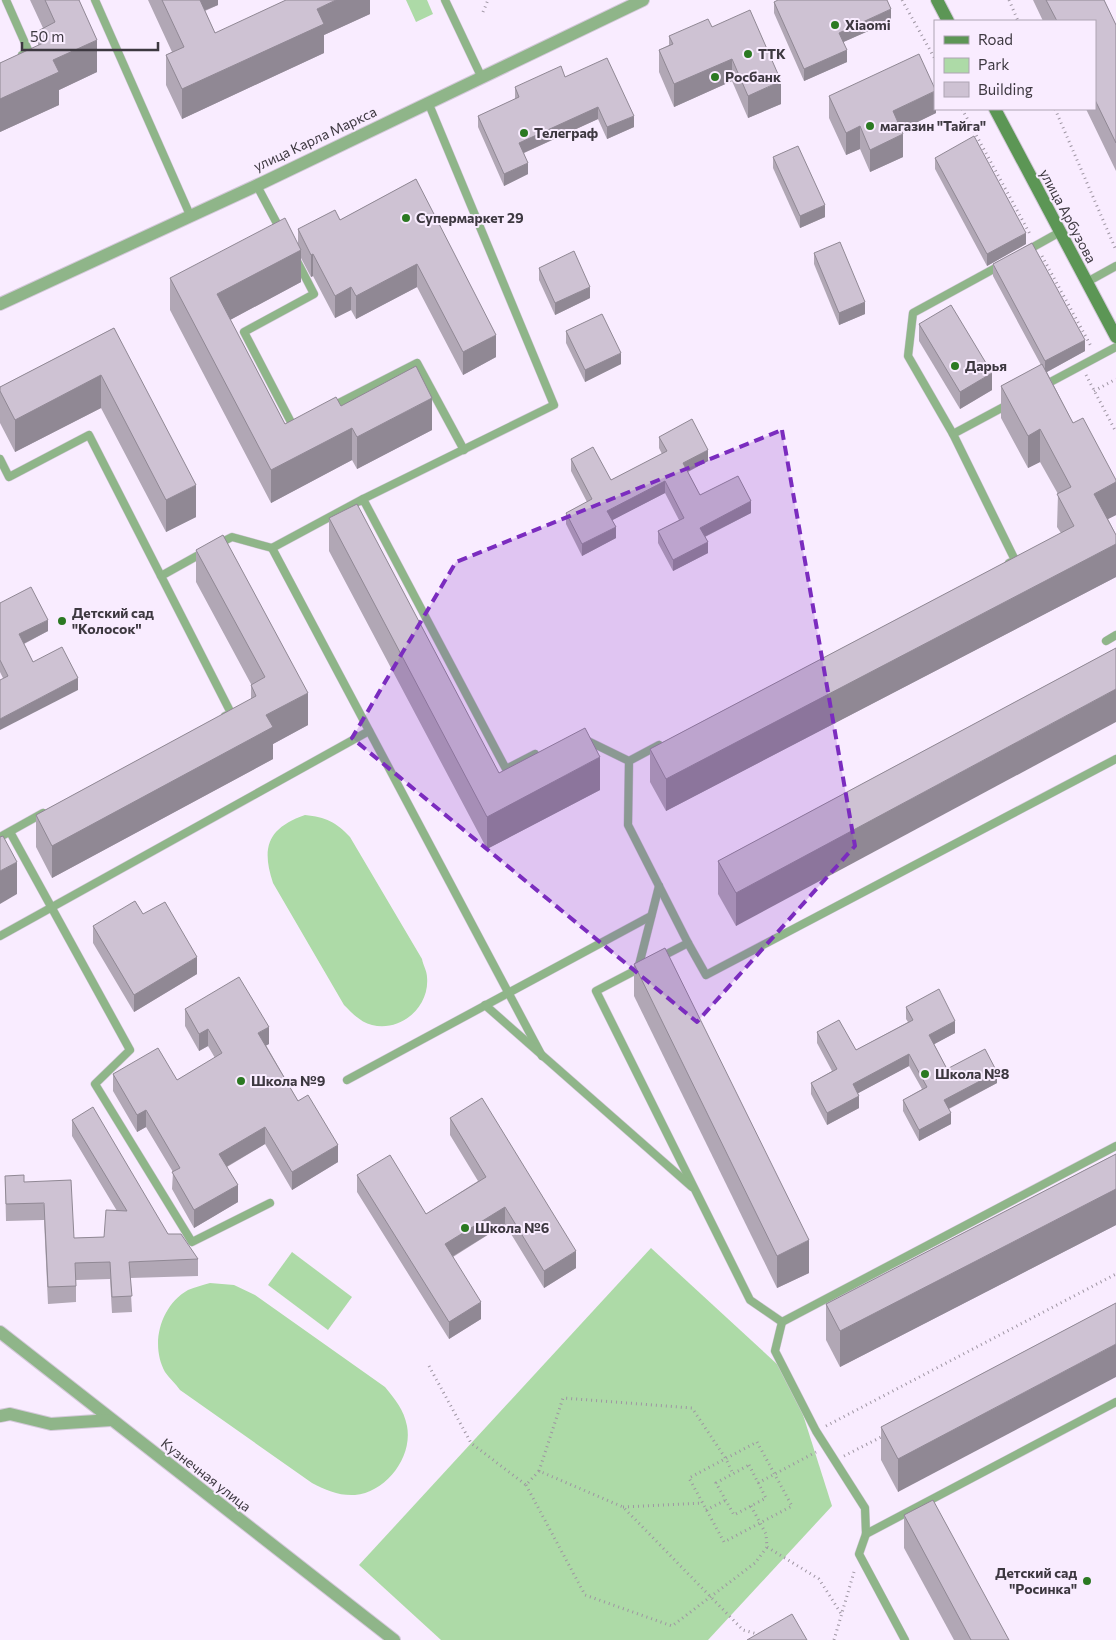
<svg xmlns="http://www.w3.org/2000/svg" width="1116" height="1640" font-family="Commissioner,sans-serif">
<rect width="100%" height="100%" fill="#f9ecff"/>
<g fill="#addaa7">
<polygon points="406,0 427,0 433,14 416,22"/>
<path d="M305,815c21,2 31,7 45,22l72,122c1,6 5,12 5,18 3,30 -26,55 -55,48 -12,-3 -20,-12 -28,-20l-71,-122c-12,-36 -5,-55 32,-68z"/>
<polygon points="651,1248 791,1377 832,1506 708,1640 441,1640 359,1565"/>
<polygon points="292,1252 352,1297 328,1330 268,1285"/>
<path d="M210,1283l24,2 21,10 130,92c10,12 19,23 22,39 6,31 -21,66 -52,69 -16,1 -29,-5 -43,-12l-132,-93c-4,-6 -11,-12 -15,-18 -15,-27 -5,-66 23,-82 7,-3 15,-5 22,-7z"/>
</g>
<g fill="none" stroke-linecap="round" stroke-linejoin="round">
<defs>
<g id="lane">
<polyline points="6,0 29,52 22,55"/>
<polyline points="95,0 190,215"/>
<polyline points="445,0 481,76"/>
<polyline points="256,184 281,231"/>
<polyline points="1026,251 1060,232"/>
<polyline points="1087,282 1116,266"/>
<polyline points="1043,386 1116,347"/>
<polyline points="331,407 417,363 464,450"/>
<polyline points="296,424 293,426 244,332 314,294 297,261"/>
<polyline points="953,434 908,356 913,313 1001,265"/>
<polyline points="0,459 9,477 89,435 161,576"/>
<polyline points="363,499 554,405 428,102"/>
<polyline points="216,545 232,537 272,548 363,499 506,769 535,754"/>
<polyline points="272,548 542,1056"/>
<polyline points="204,552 161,576 231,713 225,716"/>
<polyline points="1009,563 1015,560 953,434 1009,404"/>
<polyline points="1106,641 1116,635"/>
<polyline points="586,740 629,761"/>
<polyline points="659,745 629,761 628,825 688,943"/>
<polyline points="10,832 130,1050 95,1084 192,1242 270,1203"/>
<polyline points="0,837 43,813"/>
<polyline points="0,936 369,731"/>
<polyline points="661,957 688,943 706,975 1116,759"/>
<polyline points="642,967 596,991 750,1300 782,1322 775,1351 816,1431 865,1508 866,1534 859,1554 905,1640"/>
<polyline points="638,969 659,886"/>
<polyline points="485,1005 692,1187"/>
<polyline points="347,1080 651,916"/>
<polyline points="782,1322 1116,1146"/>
<polyline points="866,1534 1116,1402"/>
</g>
<g id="street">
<polyline points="0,304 262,183 643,0"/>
<polyline points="0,1332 394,1640"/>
<polyline points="0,1416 10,1414 51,1424 111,1420"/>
</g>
<g id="secondary">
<polyline points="937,0 948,21"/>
<polyline points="995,109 1116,337"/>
</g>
</defs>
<use href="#lane" stroke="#d3c8d9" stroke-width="9"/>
<use href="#street" stroke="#d3c8d9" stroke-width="14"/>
<use href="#secondary" stroke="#d3c8d9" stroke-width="14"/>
<g stroke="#9e95a2" stroke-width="3" stroke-dasharray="1 4" stroke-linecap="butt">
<polyline points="902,0 935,59"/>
<polyline points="1009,0 1018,21"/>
<polyline points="483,12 488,0"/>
<polyline points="962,109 1031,236"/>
<polyline points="1055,109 1116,250"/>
<polyline points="1042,256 1092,348"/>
<polyline points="1086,375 1116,432"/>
<polyline points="1094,391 1116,379"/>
<polyline points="429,1366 471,1443 526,1485 539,1471 623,1507 743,1630 761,1635"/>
<polyline points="826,1426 1116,1274"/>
<polygon points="757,1442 792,1506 724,1542 689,1478"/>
<polyline points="844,1456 885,1435"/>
<polygon points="749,1465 766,1498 734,1515 716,1483"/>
<polyline points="539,1471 563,1398 692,1408 726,1459 733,1474"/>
<polyline points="758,1483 816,1452"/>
<polyline points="526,1485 585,1595 672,1626 755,1563 767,1547"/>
<polyline points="751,1506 766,1534 767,1547 819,1579 842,1615"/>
<polyline points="623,1507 703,1503"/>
<polyline points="706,1510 726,1500"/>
<polyline points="834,1640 854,1572"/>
</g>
<use href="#lane" stroke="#8fb589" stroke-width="8"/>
<use href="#street" stroke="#8fb589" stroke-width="12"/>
<use href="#secondary" stroke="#5c9655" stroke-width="12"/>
</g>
<g fill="#b1a7b5">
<polygon points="30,0 79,0 97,72 59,90 59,105 0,132 0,63 38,46 38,31 43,28"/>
<polygon points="148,0 218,0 218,5 205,11 215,33 370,0 370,14 324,35 324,53 182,119 166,85 166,55 172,52"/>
<polygon points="1033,0 1104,0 1116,25 1116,171 1086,109 1095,109 1095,21 1043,21"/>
<polygon points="774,2 891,21 843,42 847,62 804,81 774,13"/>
<polygon points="712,27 781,104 748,118 732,81 674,107 659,72 659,50 669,45 669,36"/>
<polygon points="565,77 634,127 607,139 598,119 524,153 528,174 504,186 478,127 478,116 515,99 515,87"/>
<polygon points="829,96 936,109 936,113 901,130 903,157 870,172 860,149 846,155 829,118"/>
<polygon points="773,157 825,217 800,228 773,168"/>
<polygon points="935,158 1026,244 987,266 935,169"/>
<polygon points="416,179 496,357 463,375 417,287 356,319 351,310 335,318 313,276 311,277 301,258 301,282 230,320 285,424 341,406 432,430 357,469 352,460 271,503 170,310 170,278 298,243 298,229 340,220"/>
<polygon points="814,253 865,314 839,325 814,264"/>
<polygon points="993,264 1085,351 1047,372 1073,423 1116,480 1116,515 1108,519 1116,535 1116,577 666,811 650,782 650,749 1061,533 1057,527 1058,494 1040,462 1028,468 1001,418 1001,386 1041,365 993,276"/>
<polygon points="539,268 590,298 555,315 539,280"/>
<polygon points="919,324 992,390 960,409 919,341"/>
<polygon points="114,328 196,517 166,532 101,408 15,452 0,423 0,387"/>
<polygon points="566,331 621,364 585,382 566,343"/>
<polygon points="659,437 708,461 688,472 700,495 751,513 705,537 708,553 673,571 658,543 658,531 679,520 665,493 612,520 616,538 582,556 566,524 566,513 587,502 571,471 571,459 611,480 662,454 659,448"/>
<polygon points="329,518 499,773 600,790 487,849 329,551"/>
<polygon points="196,550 308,725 273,744 273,759 52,878 36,847 36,815 251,699 251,684 196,582"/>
<polygon points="0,603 48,631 24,644 33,662 78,690 3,678 0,672"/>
<polygon points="1116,648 736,926 718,894 718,861"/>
<polygon points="143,914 197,974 134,1012 93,943 93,926"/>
<polygon points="634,964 809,1273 777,1288 634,996"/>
<polygon points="906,1007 955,1033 934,1044 947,1069 997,1083 949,1109 951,1124 919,1141 903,1111 903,1100 922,1089 909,1066 858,1093 859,1108 827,1125 811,1094 811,1083 832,1071 817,1043 817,1032 856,1050 908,1022 906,1019"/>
<polygon points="185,1009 269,1044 266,1045 298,1101 338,1162 292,1190 265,1144 227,1167 238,1202 194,1228 172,1189 173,1172 146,1127 137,1132 113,1091 113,1074 177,1080 215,1058 208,1046 199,1051 185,1026"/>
<polygon points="450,1118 576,1268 544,1288 505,1224 453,1257 481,1319 449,1339 357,1192 357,1175 426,1214 478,1181 450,1135"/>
<polygon points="72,1120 168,1234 198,1259 198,1276 130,1278 132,1312 112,1313 110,1279 76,1280 76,1302 48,1304 44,1220 6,1221 5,1176 24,1182 74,1238 104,1237 117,1211 72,1136"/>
<polygon points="1116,1154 1116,1225 840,1367 826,1340 826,1304"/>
<polygon points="1116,1303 898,1492 881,1460 881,1427"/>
<polygon points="904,1515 1009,1640 954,1640 904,1548"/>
</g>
<g fill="#908894">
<polygon points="193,0 218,0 218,5 193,15"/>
<polygon points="336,0 370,0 370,14 324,35 324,53 182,119 182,89 317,9"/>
<polygon points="891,9 891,21 839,44 839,33"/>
<polygon points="97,40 97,72 59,90 59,105 0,132 0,99 53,60"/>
<polygon points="847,50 847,62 804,81 804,69"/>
<polygon points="732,59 732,81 674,107 674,84"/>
<polygon points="781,81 781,104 748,118 748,96"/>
<polygon points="935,91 935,109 936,109 936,113 893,134 893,111"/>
<polygon points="598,107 598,119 519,155 519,143"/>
<polygon points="634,116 634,127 607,139 607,127"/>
<polygon points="860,126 860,149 846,155 846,133"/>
<polygon points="903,134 903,157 870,172 870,150"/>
<polygon points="528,163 528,174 504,186 504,174"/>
<polygon points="825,205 825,217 800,228 800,216"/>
<polygon points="1026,233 1026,244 987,266 987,254"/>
<polygon points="301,250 301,282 217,327 217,294"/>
<polygon points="313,254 313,276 311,277 311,255"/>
<polygon points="417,264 417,287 356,319 356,296"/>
<polygon points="351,287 351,310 335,318 335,296"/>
<polygon points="590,287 590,298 555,315 555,303"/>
<polygon points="865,302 865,314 839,325 839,313"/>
<polygon points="496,335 496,357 463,375 463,352"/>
<polygon points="1085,340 1085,351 1045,373 1045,361"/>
<polygon points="621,353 621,364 585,382 585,370"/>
<polygon points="992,373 992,390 960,409 960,392"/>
<polygon points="101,375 101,408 15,452 15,420"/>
<polygon points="432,398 432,430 357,469 357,437"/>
<polygon points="352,428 352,460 271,503 271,470"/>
<polygon points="1040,429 1040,462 1028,468 1028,436"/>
<polygon points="708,450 708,461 683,474 683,463"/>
<polygon points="665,481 665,493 607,523 607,511"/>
<polygon points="1116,482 1116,515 1094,526 1094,494"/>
<polygon points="196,485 196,517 166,532 166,500"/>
<polygon points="751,501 751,513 700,539 700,528"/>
<polygon points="616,527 616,538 582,556 582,544"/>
<polygon points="708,542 708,553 673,571 673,560"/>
<polygon points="1116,544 1116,577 666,811 666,779"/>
<polygon points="48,620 48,631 19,646 19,634"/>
<polygon points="78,678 78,690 0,730 0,719"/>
<polygon points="1116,689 1116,722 736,926 736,893"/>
<polygon points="308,693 308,725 273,744 273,759 52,878 52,846 266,715"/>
<polygon points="600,757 600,790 487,849 487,817"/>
<polygon points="17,862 17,894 0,904 0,871"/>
<polygon points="197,957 197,974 134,1012 134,995"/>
<polygon points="955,1021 955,1033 929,1047 929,1035"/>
<polygon points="269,1027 269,1044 258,1050 258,1033"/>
<polygon points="208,1029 208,1046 199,1051 199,1034"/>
<polygon points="909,1054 909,1066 853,1096 853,1084"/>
<polygon points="997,1072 997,1083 944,1111 944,1100"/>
<polygon points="859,1096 859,1108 827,1125 827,1113"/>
<polygon points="146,1110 146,1127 137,1132 137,1115"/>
<polygon points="951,1113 951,1124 919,1141 919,1130"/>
<polygon points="265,1127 265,1144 219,1171 219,1154"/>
<polygon points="338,1145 338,1162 292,1190 292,1172"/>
<polygon points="238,1185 238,1202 194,1228 194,1210"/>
<polygon points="1116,1189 1116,1225 840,1367 840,1331"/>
<polygon points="505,1207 505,1224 445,1261 445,1244"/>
<polygon points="809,1240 809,1273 777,1288 777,1256"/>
<polygon points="576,1251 576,1268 544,1288 544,1271"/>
<polygon points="481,1302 481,1319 449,1339 449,1322"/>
<polygon points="1116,1344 1116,1377 898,1492 898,1459"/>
</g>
<g fill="#cec2d3" stroke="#908894">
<polygon points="45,0 79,0 97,40 53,60 59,72 0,99 0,63 43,43 38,31 55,22"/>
<polygon points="162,0 200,0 215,33 286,0 336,0 317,9 324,24 182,89 166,55 184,47"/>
<polygon points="778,0 887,0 891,9 839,33 847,50 804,69 774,2"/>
<polygon points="1046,0 1104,0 1116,25 1116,143 1095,100 1095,21 1057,21"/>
<polygon points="750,10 781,81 748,96 732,59 674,84 659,50 673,44 669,36 708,19 712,27"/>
<polygon points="919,54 935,89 935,91 893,111 903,134 870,150 860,126 846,133 829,96"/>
<polygon points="607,58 634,116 607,127 598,107 519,143 528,163 504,174 478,116 519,97 515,87 561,66 565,77"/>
<polygon points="974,136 1026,233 987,254 935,158"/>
<polygon points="798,146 825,205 800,216 773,157"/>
<polygon points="416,179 496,335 463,352 417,264 356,296 351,287 335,296 313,254 311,255 298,229 335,210 340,220"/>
<polygon points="285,218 301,250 217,294 285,424 336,397 341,406 416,366 432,398 357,437 352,428 271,470 170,278"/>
<polygon points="840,242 865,302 839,313 814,253"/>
<polygon points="1032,243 1085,340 1045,361 993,264"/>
<polygon points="574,251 590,287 555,303 539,268"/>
<polygon points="951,305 992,373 960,392 919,324"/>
<polygon points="602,314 621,353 585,370 566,331"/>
<polygon points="114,328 196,485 166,500 101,375 15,420 0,391 0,387"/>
<polygon points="1042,364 1073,423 1083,418 1116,480 1116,482 1094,494 1116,535 1116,544 666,779 650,749 1074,526 1057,494 1071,487 1040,429 1028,436 1001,386"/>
<polygon points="692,419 708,450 683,463 700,495 738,476 751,501 700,528 708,542 673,560 658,531 684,518 665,481 607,511 616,527 582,544 566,513 592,499 571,459 593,447 611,480 667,451 659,437"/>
<polygon points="357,504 499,773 585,728 600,757 487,817 329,518"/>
<polygon points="223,535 308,693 266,715 273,727 52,846 36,815 256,696 251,685 265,677 196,550"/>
<polygon points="31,587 48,620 19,634 33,662 62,647 78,678 0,719 0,680 8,676 0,660 0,603"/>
<polygon points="1116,648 1116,689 736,893 718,861"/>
<polygon points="3,836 17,862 0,871 0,837"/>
<polygon points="135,901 143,914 165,902 197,957 134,995 93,926"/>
<polygon points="665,948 809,1240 777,1256 634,964"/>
<polygon points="239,977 269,1027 258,1033 298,1101 308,1095 338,1145 292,1172 265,1127 219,1154 238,1185 194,1210 172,1172 180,1168 146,1110 137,1115 113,1074 158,1048 177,1080 222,1053 208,1029 199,1034 185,1009"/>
<polygon points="939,989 955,1021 929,1035 947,1069 985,1049 997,1072 944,1100 951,1113 919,1130 903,1100 927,1087 909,1054 853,1084 859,1096 827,1113 811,1083 837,1069 817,1032 839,1020 856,1050 913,1020 906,1007"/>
<polygon points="482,1098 576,1251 544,1271 505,1207 445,1244 481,1302 449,1322 357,1175 390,1155 426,1214 486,1177 450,1118"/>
<polygon points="93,1107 168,1234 181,1234 198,1259 129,1262 132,1296 112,1297 110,1262 75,1263 76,1286 48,1287 44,1203 6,1204 5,1176 24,1175 24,1182 71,1180 74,1238 104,1237 106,1210 127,1211 72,1120"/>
<polygon points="1116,1154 1116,1189 840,1331 826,1304"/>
<polygon points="1116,1303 1116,1344 898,1459 881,1427"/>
<polygon points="933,1500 1009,1640 971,1640 904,1515"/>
<polygon points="792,1614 807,1640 747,1640"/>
</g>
<path fill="#7b2cbf" fill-opacity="0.2" stroke="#7b2cbf" stroke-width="4" stroke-dasharray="10 6" stroke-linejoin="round" d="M782,430l73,416 -158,176 -345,-284 104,-176z"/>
<g fill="#2b7922" stroke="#f9ecff" stroke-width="2">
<circle cx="835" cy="25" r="5"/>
<circle cx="748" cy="54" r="5"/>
<circle cx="715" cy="77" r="5"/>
<circle cx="870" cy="126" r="5"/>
<circle cx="524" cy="133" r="5"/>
<circle cx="406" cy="218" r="5"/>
<circle cx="955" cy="366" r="5"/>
<circle cx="62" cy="621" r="5"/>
<circle cx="925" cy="1074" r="5"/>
<circle cx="241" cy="1081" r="5"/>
<circle cx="465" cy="1228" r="5"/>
<circle cx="1087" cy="1581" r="5"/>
</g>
<g text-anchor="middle" stroke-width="4" stroke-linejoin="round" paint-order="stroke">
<g font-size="14" font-weight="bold" fill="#3d3840" stroke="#f9ecff" text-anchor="start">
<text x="845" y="30">Xiaomi</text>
<text x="758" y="59">ТТК</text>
<text x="725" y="82">Росбанк</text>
<text x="880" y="131">магазин "Тайга"</text>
<text x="534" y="138">Телеграф</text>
<text x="416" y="223">Супермаркет 29</text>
<text x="965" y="371">Дарья</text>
<text x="72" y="618">Детский сад<tspan x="72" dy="16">"Колосок"</tspan></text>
<text x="935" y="1079">Школа №8</text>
<text x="251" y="1086">Школа №9</text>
<text x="475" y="1233">Школа №6</text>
<text x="1077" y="1578" text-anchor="end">Детский сад<tspan x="1077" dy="16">"Росинка"</tspan></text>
</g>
<g font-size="14" fill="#3d3840" stroke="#f9ecff">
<text transform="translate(315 139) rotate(-25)" y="5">улица Карла Маркса</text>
<text transform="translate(1068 216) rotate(62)" y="5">улица Арбузова</text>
<text transform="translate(206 1475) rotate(38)" y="5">Кузнечная улица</text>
</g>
</g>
<rect x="934" y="20" width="162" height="90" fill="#f9ecff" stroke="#aea4b3"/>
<rect x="944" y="36" width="25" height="8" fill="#5c9655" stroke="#aea4b3"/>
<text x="978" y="45" font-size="15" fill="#3d3840">Road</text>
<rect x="944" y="58" width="25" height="15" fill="#addaa7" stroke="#aea4b3"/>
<text x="978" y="70" font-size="15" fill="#3d3840">Park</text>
<rect x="944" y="82" width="25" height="15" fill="#cec2d3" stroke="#aea4b3"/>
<text x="978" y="95" font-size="15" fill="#3d3840">Building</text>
<path d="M22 42v8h136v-8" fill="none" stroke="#3d3840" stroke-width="2.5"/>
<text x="30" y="42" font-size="15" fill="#3d3840" stroke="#f9ecff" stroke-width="4" paint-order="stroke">50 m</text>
</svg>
